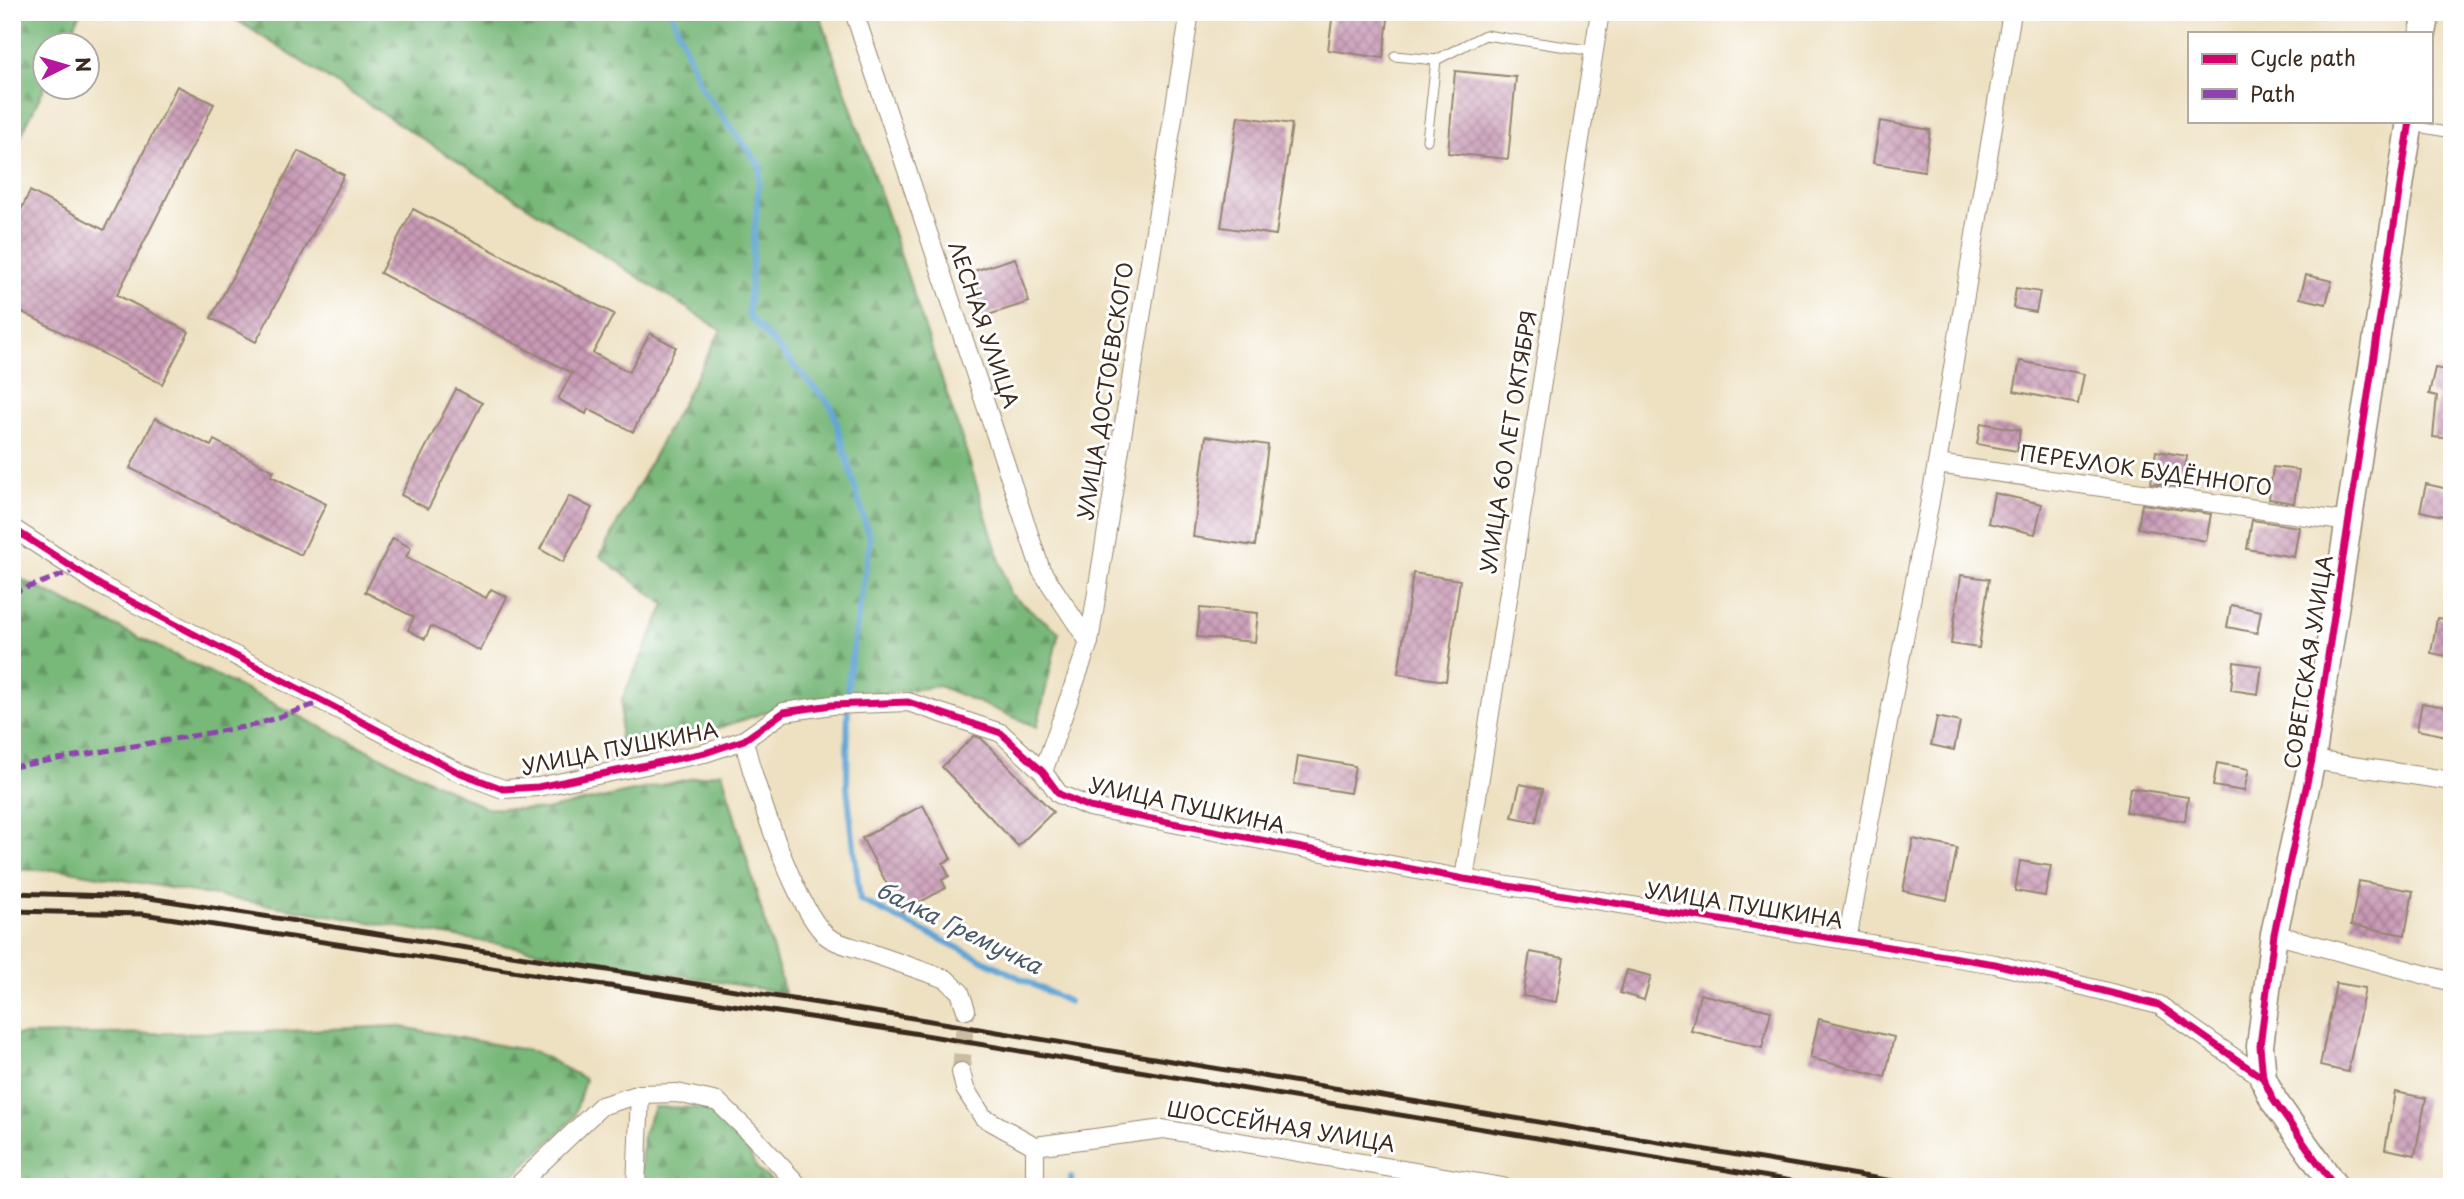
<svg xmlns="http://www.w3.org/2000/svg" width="2464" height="1199" font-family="'Playpen Sans',sans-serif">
<defs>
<pattern id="forest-firs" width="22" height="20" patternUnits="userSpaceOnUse" patternTransform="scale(1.75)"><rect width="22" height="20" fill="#78b879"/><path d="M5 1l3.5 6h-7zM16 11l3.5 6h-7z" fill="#649663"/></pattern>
<pattern id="building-cross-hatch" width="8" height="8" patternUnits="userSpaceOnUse" patternTransform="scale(1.75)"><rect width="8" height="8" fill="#c99ab6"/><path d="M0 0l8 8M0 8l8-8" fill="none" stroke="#a47e93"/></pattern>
</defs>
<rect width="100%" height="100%" fill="#fff"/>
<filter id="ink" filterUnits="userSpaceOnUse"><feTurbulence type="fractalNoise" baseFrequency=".0143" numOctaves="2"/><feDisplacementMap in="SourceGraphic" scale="14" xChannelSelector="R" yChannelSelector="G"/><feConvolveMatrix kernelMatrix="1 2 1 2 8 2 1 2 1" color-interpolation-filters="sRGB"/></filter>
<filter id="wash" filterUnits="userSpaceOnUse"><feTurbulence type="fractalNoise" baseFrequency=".00686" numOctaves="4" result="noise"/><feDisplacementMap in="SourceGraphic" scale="28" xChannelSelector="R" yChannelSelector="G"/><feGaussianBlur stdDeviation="1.57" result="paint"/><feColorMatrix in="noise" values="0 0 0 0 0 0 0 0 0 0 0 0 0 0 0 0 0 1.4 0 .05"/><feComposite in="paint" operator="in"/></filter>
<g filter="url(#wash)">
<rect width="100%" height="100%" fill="#eee1c2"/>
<g fill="url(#forest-firs)" stroke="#5a714c" stroke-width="2">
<polygon points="12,12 81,12 65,45 46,46 45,86 12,154"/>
<polygon points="224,12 819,12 968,457 1010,594 1059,632 1037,727 939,686 779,708 700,734 619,748 622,699 665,605 600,556 721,330"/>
<polygon points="12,575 486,808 545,810 722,772 785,993 64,870 12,870"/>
<polygon points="397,1026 536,1052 585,1079 574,1118 502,1187 12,1187 12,1035 264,1032"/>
<polygon points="654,1107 702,1108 733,1124 758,1170 779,1187 640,1187 643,1134"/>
</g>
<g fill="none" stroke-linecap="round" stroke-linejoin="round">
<g stroke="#60a4d5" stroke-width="6">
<polyline points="671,12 702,89 760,166 748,315 832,407 870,540 848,680 847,787 860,900 1069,1002"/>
<polyline points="1071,1177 1072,1187"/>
</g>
</g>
<g id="blocks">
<g fill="url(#building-cross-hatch)">
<polygon points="1333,12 1389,12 1383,58 1328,50"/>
<polygon points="1455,71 1516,77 1508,159 1448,153"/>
<polygon points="177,86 214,104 117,295 189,332 162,384 12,307 12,229 30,191 104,230"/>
<polygon points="1238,116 1292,124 1276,235 1221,227"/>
<polygon points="1880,121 1930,130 1924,171 1873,163"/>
<polygon points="298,151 344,175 256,342 211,318"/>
<polygon points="413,209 614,314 593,353 629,372 650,333 676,347 633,432 588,409 586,414 558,399 572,373 380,273"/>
<polygon points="1015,258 1029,302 985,316 971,272"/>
<polygon points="2306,275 2332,281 2326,304 2300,298"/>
<polygon points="2016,288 2040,292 2036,312 2013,308"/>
<polygon points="2020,361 2084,374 2078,404 2014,391"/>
<polygon points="2435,368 2452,371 2452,439 2433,437 2437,396 2429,394"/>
<polygon points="456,389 482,403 428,509 401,495"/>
<polygon points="155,418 211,446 214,440 274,471 271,476 326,504 301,555 130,468"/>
<polygon points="1981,423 2020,430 2017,451 1977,444"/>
<polygon points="1206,436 1268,445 1255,546 1193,537"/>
<polygon points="2156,451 2187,456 2182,487 2151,483"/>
<polygon points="2273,467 2299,470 2294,503 2269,499"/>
<polygon points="2426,484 2452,490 2452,518 2420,511"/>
<polygon points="1994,493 2042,504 2035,534 1988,523"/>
<polygon points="569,496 592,508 563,562 540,549"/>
<polygon points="2142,504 2211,514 2206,541 2138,528"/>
<polygon points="2252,520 2299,527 2294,557 2247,549"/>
<polygon points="393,538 411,548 406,557 486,598 491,589 507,597 480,651 431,626 425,639 408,630 414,617 365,592"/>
<polygon points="1413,573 1460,580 1446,681 1398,674"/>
<polygon points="1961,575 1989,579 1979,648 1951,644"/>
<polygon points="2231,605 2261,611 2257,633 2227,627"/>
<polygon points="1200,608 1258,613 1255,642 1197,637"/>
<polygon points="2437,618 2452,620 2452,657 2431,653"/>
<polygon points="2234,662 2262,666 2258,694 2231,690"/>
<polygon points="2422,703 2452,708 2452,737 2417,730"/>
<polygon points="1937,717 1960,722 1954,750 1931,745"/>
<polygon points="974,736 981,738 1053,812 1018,846 942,767"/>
<polygon points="1298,756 1355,766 1350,793 1294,784"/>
<polygon points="2217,763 2249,769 2244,791 2213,786"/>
<polygon points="1520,784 1543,789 1536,822 1512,817"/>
<polygon points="2130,788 2188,797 2185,821 2126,812"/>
<polygon points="923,805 951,859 943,863 949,876 942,880 946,888 902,912 862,838"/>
<polygon points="1913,839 1957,848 1947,900 1903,891"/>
<polygon points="2020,861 2051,866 2045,896 2015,891"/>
<polygon points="2359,881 2413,891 2405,935 2351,925"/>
<polygon points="1530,952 1564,958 1556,1002 1523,996"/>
<polygon points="1627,970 1651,976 1644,1000 1620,993"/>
<polygon points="2336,983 2365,988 2348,1072 2320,1066"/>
<polygon points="1700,994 1771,1011 1762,1048 1691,1031"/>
<polygon points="1819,1019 1894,1037 1885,1077 1810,1058"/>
<polygon points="2395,1092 2426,1098 2415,1155 2385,1149"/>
</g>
</g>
</g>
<g filter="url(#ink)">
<use href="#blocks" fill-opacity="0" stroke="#948670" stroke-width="2"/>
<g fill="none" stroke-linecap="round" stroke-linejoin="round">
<polyline stroke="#cabca1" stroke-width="18" stroke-dasharray="18 9" stroke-linecap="butt" points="961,1072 966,1010"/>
<defs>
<g id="lane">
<polyline points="1395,56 1436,60"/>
<polyline points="2412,126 2452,133"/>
<polyline points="1427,140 1436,60 1485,35 1594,51"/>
</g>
<g id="street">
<polyline points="854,12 1041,570 1089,642"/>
<polyline points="1937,464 2349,522"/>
<polyline points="12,528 100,585 458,772 503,789 538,787 705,753 744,740 784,712 832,705 908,702 1001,733 1043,772 1059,794 1089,807 1464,879 1995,964 2159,1005 2263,1078"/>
<path d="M744,740c9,42 53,173 84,197 8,6 21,9 31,12 29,10 58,20 87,30l14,13 6,18"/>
<polyline points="2312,760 2452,781"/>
<polyline points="1043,772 1089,642 1190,12"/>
<polyline points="1464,879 1600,12"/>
<polyline points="2274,934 2452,982"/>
<polyline points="1847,940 1937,464 2012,12"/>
<polyline points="961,1072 965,1089 983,1117 1035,1146 1163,1129 1503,1187"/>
<polyline points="1035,1146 1035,1187"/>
<polyline points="516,1187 601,1106 640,1094 677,1093 718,1102 751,1134 800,1187"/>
<polyline points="636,1187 640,1094"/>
</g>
<g id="secondary">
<polyline points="2423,33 2427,12"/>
<polyline points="2335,1187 2274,1101 2263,1078 2260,1046 2274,934 2312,760 2410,121"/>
</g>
</defs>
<use href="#lane" stroke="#948670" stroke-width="11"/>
<use href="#street" stroke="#948670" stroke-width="20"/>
<use href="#secondary" stroke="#948670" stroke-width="29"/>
<use href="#lane" stroke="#fff" stroke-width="9"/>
<use href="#street" stroke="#fff" stroke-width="18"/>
<use href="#secondary" stroke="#fff" stroke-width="26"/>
<g stroke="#3b2a1e" stroke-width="5">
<polyline points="12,893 143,897 913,1018 1929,1187"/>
<polyline points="12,911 143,914 907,1032 1828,1187"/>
</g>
<g stroke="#8e44ad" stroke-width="5" stroke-dasharray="10 5" stroke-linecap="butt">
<polyline points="12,593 76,570"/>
<polyline points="12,767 255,725 322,702"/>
</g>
<defs>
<g id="cycleway">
<polyline points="12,528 100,585 458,772 503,789 538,787 705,753 744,740 784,712 832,705 908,702 1001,733 1043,772 1059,794 1089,807 1464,879 1995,964 2159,1005 2263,1078"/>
<polyline points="2335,1187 2274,1101 2263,1078 2260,1046 2274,934 2312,760 2410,121"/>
</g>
</defs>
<use href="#cycleway" stroke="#fff" stroke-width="11"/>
<use href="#cycleway" stroke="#d6006c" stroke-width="7"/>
</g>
</g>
<g text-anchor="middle" stroke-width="6" stroke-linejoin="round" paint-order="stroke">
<g font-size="21" fill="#3b2a1e" stroke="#fff">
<text transform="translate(983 325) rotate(71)" y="7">ЛЕСНАЯ УЛИЦА</text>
<text transform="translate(1106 391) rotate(-81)" y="7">УЛИЦА ДОСТОЕВСКОГО</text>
<text transform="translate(1509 442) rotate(-81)" y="7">УЛИЦА 60 ЛЕТ ОКТЯБРЯ</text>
<text transform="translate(2146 471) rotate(8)" y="7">ПЕРЕУЛОК БУДЁННОГО</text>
<text transform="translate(2309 662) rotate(-81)" y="7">СОВЕТСКАЯ УЛИЦА</text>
<text transform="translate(620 749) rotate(-11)" y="7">УЛИЦА ПУШКИНА</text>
<text transform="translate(1187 806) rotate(12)" y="7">УЛИЦА ПУШКИНА</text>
<text transform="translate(1744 906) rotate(9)" y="7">УЛИЦА ПУШКИНА</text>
<text transform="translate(1281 1127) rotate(9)" y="7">ШОССЕЙНАЯ УЛИЦА</text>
</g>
<g font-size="23" font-style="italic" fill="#4a5b67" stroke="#fff">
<text transform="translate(959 928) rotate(26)" y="8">балка Гремучка</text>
</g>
</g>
<rect width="2464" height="1199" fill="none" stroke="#fff" stroke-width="42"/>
<rect x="2188" y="32" width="245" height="91" fill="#ffffff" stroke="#b1aaa5" stroke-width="2"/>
<rect x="2202" y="54" width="35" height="10" fill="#d6006c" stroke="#b1aaa5" stroke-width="2"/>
<text x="2250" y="66" font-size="21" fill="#3b2a1e">Cycle path</text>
<rect x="2202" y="89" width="35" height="10" fill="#8e44ad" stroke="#b1aaa5" stroke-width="2"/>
<text x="2250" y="102" font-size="21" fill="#3b2a1e">Path</text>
<g transform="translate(66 66) rotate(85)"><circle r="33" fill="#ffffff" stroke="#b1aaa5" stroke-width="2"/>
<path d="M0-5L12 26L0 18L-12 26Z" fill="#b5179e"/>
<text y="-10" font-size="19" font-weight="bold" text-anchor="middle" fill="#3b2a1e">N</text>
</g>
</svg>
